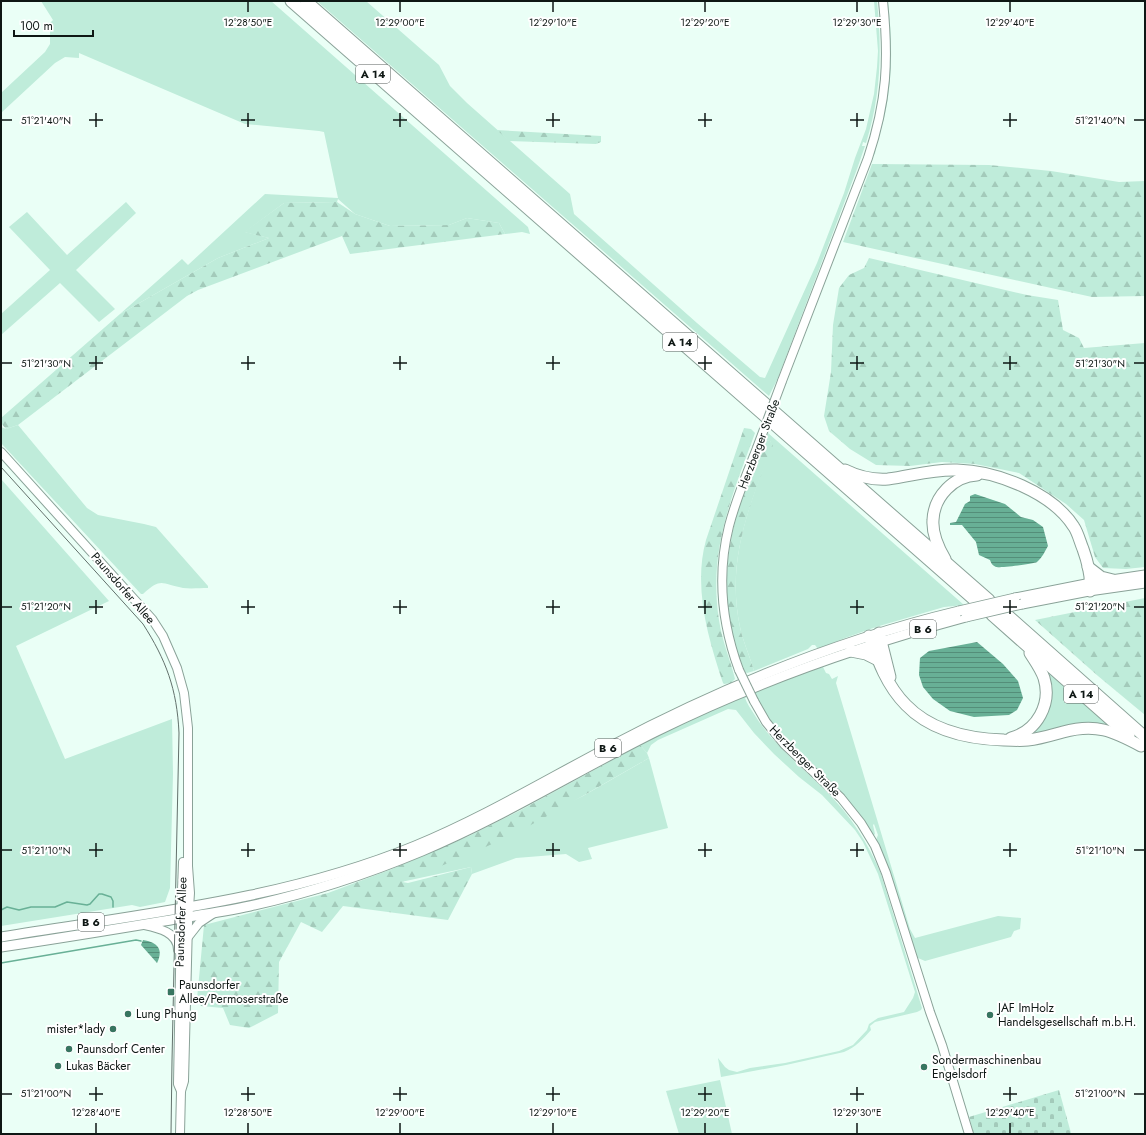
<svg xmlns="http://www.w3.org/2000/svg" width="1146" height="1135" font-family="Jost,sans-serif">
<defs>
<pattern id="forest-firs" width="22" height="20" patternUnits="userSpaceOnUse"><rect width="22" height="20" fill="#bfecda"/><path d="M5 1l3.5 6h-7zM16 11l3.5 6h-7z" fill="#a3caba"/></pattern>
<pattern id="cemetery-stones" width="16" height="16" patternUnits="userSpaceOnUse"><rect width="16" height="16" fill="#bfecda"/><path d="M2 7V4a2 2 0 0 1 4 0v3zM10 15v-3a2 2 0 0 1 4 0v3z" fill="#a3caba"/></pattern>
<pattern id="water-rules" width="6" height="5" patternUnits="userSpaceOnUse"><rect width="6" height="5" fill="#68b096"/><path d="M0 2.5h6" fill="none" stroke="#548e79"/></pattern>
</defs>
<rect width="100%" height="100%" fill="#eafff6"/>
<g fill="#bfecda">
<polygon points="41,1 271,1 528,227 530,234 522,232 505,234 499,223 467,218 449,225 390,226 355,214 338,199 337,202 284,203 245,232 269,238 218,258 120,314 182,259 188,265 265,194 338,198 324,132 319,131 245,124 79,53 79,58 65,57 55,63 1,113 1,93 45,52 50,44 50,23 53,20"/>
<path d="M317,1h49l73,64 11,21 17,17 103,91 4,20 123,109 63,54 5,1 52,-115 27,-70 11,-35 11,-29 8,-35 3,-27 1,-16 -4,-50h3c5,48 4,95 -11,142l-3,-1 -1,4h3l-8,23 -79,209 -9,18z"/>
<path d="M886,1h2c4,37 5,72 -2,108 -3,16 -9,30 -11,45l-4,2 10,-34z"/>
<polygon points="126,202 136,213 76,270 115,309 99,322 60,283 1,335 1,314 50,270 9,227 27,212 67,255"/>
<path d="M18,425l69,83 11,7 46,9 12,3 52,59v2c-8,0 -17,1 -25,0 -22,-4 -21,-11 -40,6h-2l-140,-151v-16l5,2z"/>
<path d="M768,433l196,172 -20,2 -68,20 -31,11 -27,11 -3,-4h-3l-4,4 -54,22c-4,-15 -11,-29 -14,-44 -14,-66 9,-121 32,-182l-2,-4 -5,-1z"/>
<polygon points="1,479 109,601 16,646 65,759 172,719 173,774 170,888 165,902 140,907 132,905 1,926"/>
<path d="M823,667l3,6 3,1 3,5 6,-3 -2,7 74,246 5,9 83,-22 23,2 -1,11 -6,2 -3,6 -86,24 -7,-3 -3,-4 -39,-114 2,-5 -4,-11 -1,1 2,9 -2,2 -104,-115 -15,-27 -9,4c2,6 6,11 9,16 20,32 47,52 73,78 24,24 41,51 54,82l41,134 -1,2 -4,2 -42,10 -5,4 1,4c-8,9 -15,17 -27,22l-58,13 -65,12 -3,-19 7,9 4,3 8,2 13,-4 35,-5 54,-12 14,-6 14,-15 2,-6 9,-6 26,-6 9,-14 2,-6 -37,-118 -15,-32 -8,-12 -33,-35 -23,-18 -25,-23 -20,-21 -18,-23 -8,-1 -70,31 -7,5 -4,8 -7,-8c49,-28 102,-50 154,-69 9,-3 19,-6 29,-9z"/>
<polygon points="1045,670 1112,728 1037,737 1024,735 1036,726"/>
<polygon points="649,758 668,828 588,848 592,859 579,862 566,854 516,858 472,874 471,867 401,882 583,796"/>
<polygon points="720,1080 732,1134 679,1134 666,1091"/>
</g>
<g fill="url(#forest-firs)">
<polygon points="497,130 601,136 601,142 596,144 509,141"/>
<polygon points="872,164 989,165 1051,171 1119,182 1145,181 1145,296 1092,297 843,242"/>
<polygon points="337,202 355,214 390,226 449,225 467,218 499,223 505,234 350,254 342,236 198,290 187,296 18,425 6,429 1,423 1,418 120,314 218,258 269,238 244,232 284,203"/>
<polygon points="869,258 1027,295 1058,300 1063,330 1079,338 1084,348 1145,343 1145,567 1126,569 1103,568 1095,557 1084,520 1066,504 1019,473 975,464 942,462 910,466 876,465 850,449 829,431 824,416 831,372 833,325 839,288 849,275 864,268"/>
<path d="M744,428l7,1 4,4c-23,63 -47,117 -36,187 3,21 11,39 16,59l-4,4 -7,1 -1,-1c-15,-45 -30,-96 -17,-143z"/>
<path d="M765,440l5,1 3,4c-24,61 -47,116 -33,182 3,15 10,29 14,44l-7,2 -2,-1c-7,-13 -11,-28 -14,-43 -13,-66 6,-130 34,-189z"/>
<polygon points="1145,598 1145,715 1098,676 1035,620"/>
<path d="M640,745l7,8 2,5c-41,23 -81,47 -122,69 -40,21 -83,38 -125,55l6,1 63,-16 1,7 -24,46 -105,-14 -21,26 -21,-10 -22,40 -1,51 -29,15 -19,-3 -7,-17 -22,-2 -4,-7 7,-74 124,-32 64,-24 77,-33 50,-25z"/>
</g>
<polygon fill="url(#cemetery-stones)" points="1059,1090 1071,1133 1064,1134 974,1134 969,1117"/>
<g fill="url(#water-rules)">
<path d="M975,494l30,10 16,13 12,3 10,7 5,19c-3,5 -6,12 -11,16 -3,2 -38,6 -41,5 -4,-2 -5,-4 -6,-7l-11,-5 -3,-13 -14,-17h-12v-2l6,-1 9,-18 5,-3v-5z"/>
<polygon points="977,642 1003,664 1018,681 1023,698 1017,710 1009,715 974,717 950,711 933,699 923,687 919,675 920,658 929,651"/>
<path d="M143,940c14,2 21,9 14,23l-16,-18z"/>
</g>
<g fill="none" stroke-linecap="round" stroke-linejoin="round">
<g stroke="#68b096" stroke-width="1.5">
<polyline points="1,910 7,907 19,910 31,907 55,907 67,902 87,905 90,904 99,894 102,894 111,897 113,901 113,907"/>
<polyline points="1,963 136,940 141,941"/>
</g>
<defs>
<g id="secondary">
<path d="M782,381l86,-223c19,-57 21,-98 15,-157"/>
<polyline points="1,452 152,619 163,636 177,668 184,693 188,728 188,866 190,893 188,923 184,1081 181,1091 180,1134"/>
<path d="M739,670c-17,-46 -22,-96 -10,-144 7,-27 18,-53 28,-78"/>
<polyline points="754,701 766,722 784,744 841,798 861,823 875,846 886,873 930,1012 942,1045 969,1134"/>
<path d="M144,925c14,3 34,7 34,25"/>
<polyline points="188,937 199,923 214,913"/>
<polyline points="181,1091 178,1084 181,918 183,862"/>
</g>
<g id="primary">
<polyline points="1015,598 1091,583 1145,575"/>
<polyline points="1022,604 1089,591 1145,583"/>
<path d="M1,937c139,-23 283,-37 414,-91 68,-28 131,-66 196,-100 110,-58 227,-106 348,-135"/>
<path d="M1,947c54,-8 109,-17 163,-26 29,-5 58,-9 86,-15 59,-13 117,-32 172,-55 81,-34 156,-81 235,-120 99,-49 202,-85 309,-114"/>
</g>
<g id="motorway">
<polyline points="291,1 978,603"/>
<polyline points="306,1 989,600"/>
<path d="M845,470c14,7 28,10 43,9 23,-3 45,-10 69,-9 39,1 95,22 117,57 4,6 6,15 9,22 5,14 9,28 7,42"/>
<path d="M945,559c-7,-12 -13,-26 -12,-39 1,-24 21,-44 44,-45"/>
<polyline points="1088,567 1101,577 1113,580"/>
<polyline points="1004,612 1145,737"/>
<polyline points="992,615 1129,736"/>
<polyline points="879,633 890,677"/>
<path d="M869,636c9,25 18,50 37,69 25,26 63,34 98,35 8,0 16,1 24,0 12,-1 24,-5 35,-8 33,-9 50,-1 78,14"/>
<polyline points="851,651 866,654 878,660"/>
<path d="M1011,738c26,-7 41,-34 33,-60 -3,-9 -9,-17 -14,-25"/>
</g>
</defs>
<use href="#secondary" stroke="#8aa298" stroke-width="10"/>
<use href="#primary" stroke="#8aa298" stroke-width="11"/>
<use href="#motorway" stroke="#8aa298" stroke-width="13"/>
<use href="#secondary" stroke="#fff" stroke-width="8"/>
<use href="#primary" stroke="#fff" stroke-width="9"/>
<use href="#motorway" stroke="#fff" stroke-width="11"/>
<path stroke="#63716c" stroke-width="1" d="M1,467l142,157c23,36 34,65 36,109l-7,328 -1,73"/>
<defs>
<g id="secondary-bridge">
<polyline points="757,448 782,381"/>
<polyline points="739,670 754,701"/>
</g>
<g id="primary-bridge">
<polyline points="959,611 1015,598"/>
<polyline points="966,617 1022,604"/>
</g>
</defs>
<use href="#secondary-bridge" stroke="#8aa298" stroke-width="10" stroke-linecap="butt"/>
<use href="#primary-bridge" stroke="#8aa298" stroke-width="11" stroke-linecap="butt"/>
<use href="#secondary-bridge" stroke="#fff" stroke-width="8"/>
<use href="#primary-bridge" stroke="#fff" stroke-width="9"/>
</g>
<path fill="none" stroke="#0e1714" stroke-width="1.5" d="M248,2v10M400,2v10M553,2v10M705,2v10M857,2v10M1010,2v10M96,113v14M248,113v14M400,113v14M553,113v14M705,113v14M857,113v14M1010,113v14M2,120h10M89,120h14M241,120h14M393,120h14M546,120h14M698,120h14M850,120h14M1003,120h14M1134,120h10M96,356v14M248,356v14M400,356v14M553,356v14M705,356v14M857,356v14M1010,356v14M2,363h10M89,363h14M241,363h14M393,363h14M546,363h14M698,363h14M850,363h14M1003,363h14M1134,363h10M96,600v14M248,600v14M400,600v14M553,600v14M705,600v14M857,600v14M1010,600v14M2,607h10M89,607h14M241,607h14M393,607h14M546,607h14M698,607h14M850,607h14M1003,607h14M1134,607h10M96,843v14M248,843v14M400,843v14M553,843v14M705,843v14M857,843v14M1010,843v14M2,850h10M89,850h14M241,850h14M393,850h14M546,850h14M698,850h14M850,850h14M1003,850h14M1134,850h10M96,1087v14M248,1087v14M400,1087v14M553,1087v14M705,1087v14M857,1087v14M1010,1087v14M2,1094h10M89,1094h14M241,1094h14M393,1094h14M546,1094h14M698,1094h14M850,1094h14M1003,1094h14M1134,1094h10M96,1123v10M248,1123v10M400,1123v10M553,1123v10M705,1123v10M857,1123v10M1010,1123v10"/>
<g fill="#387560" stroke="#fff" stroke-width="1.5">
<rect x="167" y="988" width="8" height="8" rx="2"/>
<circle cx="128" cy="1014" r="4"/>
<circle cx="990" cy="1015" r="4"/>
<circle cx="113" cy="1029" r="4"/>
<circle cx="69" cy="1049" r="4"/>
<circle cx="58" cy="1066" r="4"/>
<circle cx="924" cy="1067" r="4"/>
</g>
<g text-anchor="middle" stroke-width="4" stroke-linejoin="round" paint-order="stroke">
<g fill="#fff" stroke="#565d5a" stroke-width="1">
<rect x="356" y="65" width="34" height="18" rx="3"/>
<rect x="663" y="333" width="34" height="18" rx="3"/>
<rect x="910" y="620" width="26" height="18" rx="3"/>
<rect x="1064" y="685" width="34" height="18" rx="3"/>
<rect x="595" y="739" width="26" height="18" rx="3"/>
<rect x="78" y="913" width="26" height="18" rx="3"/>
</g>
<g font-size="11" font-weight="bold" fill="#0e1714">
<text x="373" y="78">A 14</text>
<text x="680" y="346">A 14</text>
<text x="923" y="633">B 6</text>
<text x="1081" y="698">A 14</text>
<text x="608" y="752">B 6</text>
<text x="91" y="926">B 6</text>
</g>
<g font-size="12" fill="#0e1714" stroke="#fff">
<text transform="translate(759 444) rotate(-69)" y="4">Herzberger Straße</text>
<text transform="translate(123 588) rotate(49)" y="4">Paunsdorfer Allee</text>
<text transform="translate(805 761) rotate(45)" y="4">Herzberger Straße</text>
<text transform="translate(181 922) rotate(-88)" y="4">Paunsdorfer Allee</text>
</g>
<g font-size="12" fill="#0e1714" stroke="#fff" text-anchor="start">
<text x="179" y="989">Paunsdorfer<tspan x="179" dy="14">Allee/Permoserstraße</tspan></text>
<text x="998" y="1012">JAF ImHolz<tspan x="998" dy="14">Handelsgesellschaft m.b.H.</tspan></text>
<text x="136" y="1018">Lung Phung</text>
<text x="105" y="1033" text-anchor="end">mister*lady</text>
<text x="77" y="1053">Paunsdorf Center</text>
<text x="932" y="1064">Sondermaschinenbau<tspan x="932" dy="14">Engelsdorf</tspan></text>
<text x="66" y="1070">Lukas Bäcker</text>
</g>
</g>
<g font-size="10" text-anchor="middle" fill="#0e1714" stroke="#fff" stroke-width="4" stroke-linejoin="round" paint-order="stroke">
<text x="248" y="26">12°28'50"E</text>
<text x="400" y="26">12°29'00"E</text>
<text x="553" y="26">12°29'10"E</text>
<text x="705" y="26">12°29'20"E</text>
<text x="857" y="26">12°29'30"E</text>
<text x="1010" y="26">12°29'40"E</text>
<text x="46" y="124">51°21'40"N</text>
<text x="1100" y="124">51°21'40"N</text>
<text x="46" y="367">51°21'30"N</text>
<text x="1100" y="367">51°21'30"N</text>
<text x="46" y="610">51°21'20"N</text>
<text x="1100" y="610">51°21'20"N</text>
<text x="46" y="854">51°21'10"N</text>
<text x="1100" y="854">51°21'10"N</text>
<text x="46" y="1097">51°21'00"N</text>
<text x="1100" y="1097">51°21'00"N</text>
<text x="96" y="1116">12°28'40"E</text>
<text x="248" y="1116">12°28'50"E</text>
<text x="400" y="1116">12°29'00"E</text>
<text x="553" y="1116">12°29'10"E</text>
<text x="705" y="1116">12°29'20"E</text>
<text x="857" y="1116">12°29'30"E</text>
<text x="1010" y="1116">12°29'40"E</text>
</g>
<rect width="1146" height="1135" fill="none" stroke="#0e1714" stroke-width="4"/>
<path d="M14 30v6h79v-6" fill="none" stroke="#0e1714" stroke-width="2"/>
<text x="20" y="30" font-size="12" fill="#0e1714" stroke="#ffffff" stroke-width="3" paint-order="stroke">100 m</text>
</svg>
